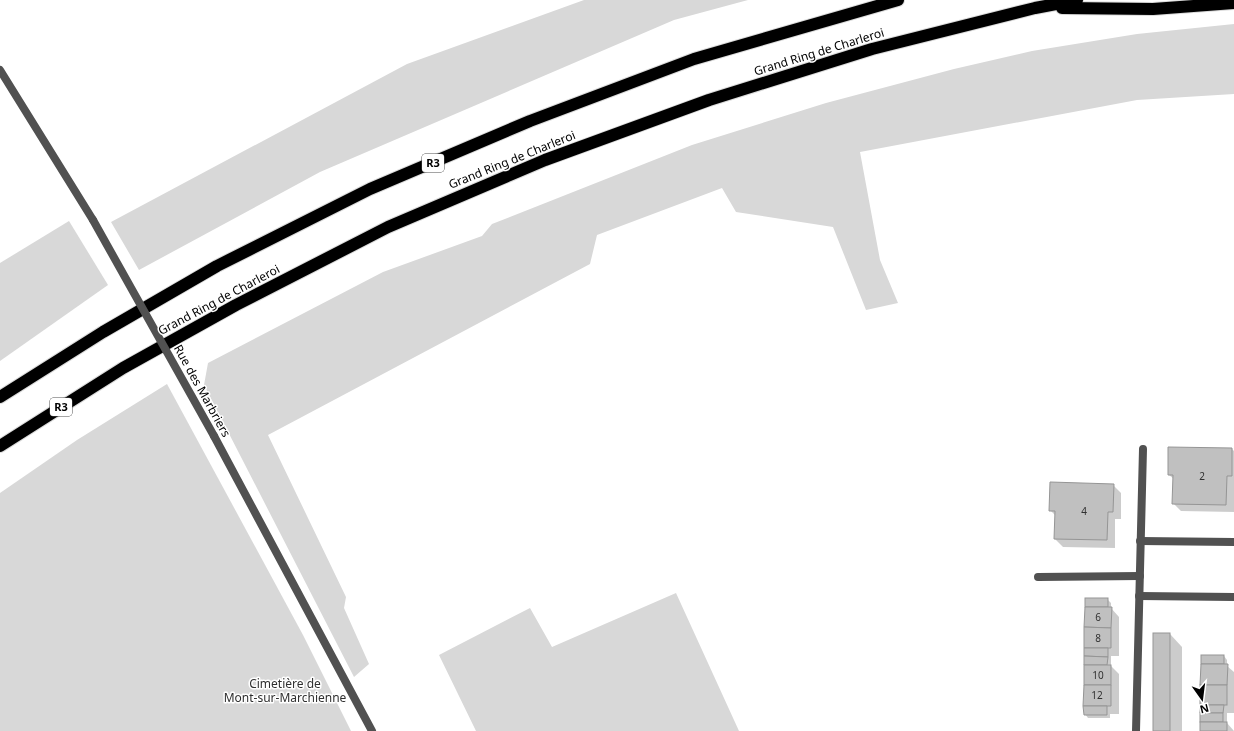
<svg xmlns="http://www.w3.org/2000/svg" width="1234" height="731" font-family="'Noto Sans',sans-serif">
<rect width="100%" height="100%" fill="#fff"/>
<g fill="#d8d8d8">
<polygon points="584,0 748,0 674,20 320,172 139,270 111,222 407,64"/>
<polygon points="1234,24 1234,94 1137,100 860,152 880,260 898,303 866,310 833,227 736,212 722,188 597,235 590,264 268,435 346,597 344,608 369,664 354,677 204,385 208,363 383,272 482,236 492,224 692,145 826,103 954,69 1032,51 1137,34"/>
<polygon points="69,221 108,285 0,361 0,263"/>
<polygon points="167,384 303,635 351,731 0,731 0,493 77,440"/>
<polygon points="676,593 739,731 476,731 439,655 530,608 552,647"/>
</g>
<g fill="#0003">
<polygon points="1232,449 1234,451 1234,512 1181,511 1173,503 1174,479 1169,475"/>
<polygon points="1113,485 1121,493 1121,519 1115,519 1115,548 1063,547 1055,539 1056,516 1050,510"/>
<polygon points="1107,599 1111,603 1111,608 1119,617 1119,656 1111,656 1111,666 1119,674 1119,714 1110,714 1110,718 1088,718 1085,714"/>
<polygon points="1170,634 1182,647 1182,731 1154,731"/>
<polygon points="1224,656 1227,660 1227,666 1234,672 1234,713 1227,713 1227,723 1234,731 1201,731"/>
</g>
<g fill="#c0c0c0" stroke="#959595">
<polygon points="1168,447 1232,448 1232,476 1227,476 1226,505 1172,504 1173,475 1168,475"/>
<polygon points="1050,482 1114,484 1113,512 1108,512 1107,540 1054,539 1055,511 1049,511"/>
<rect x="1085" y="598" width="23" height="9"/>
<polygon points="1085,607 1112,607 1111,628 1084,627"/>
<polygon points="1084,627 1111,628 1111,648 1084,648"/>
<rect x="1153" y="633" width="17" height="98"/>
<polygon points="1084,648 1108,648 1108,657 1084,656"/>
<rect x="1201" y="655" width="23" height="9"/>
<polygon points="1084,656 1108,657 1107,665 1084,665"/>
<polygon points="1201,664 1228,664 1227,685 1200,685"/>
<rect x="1084" y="665" width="27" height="20"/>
<polygon points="1084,685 1111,685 1111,706 1083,706"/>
<rect x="1200" y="685" width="27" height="20"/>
<polygon points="1200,705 1224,705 1223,713 1200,713"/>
<polygon points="1083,706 1107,706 1107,715 1084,715"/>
<rect x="1200" y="713" width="23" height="9"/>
<rect x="1200" y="722" width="27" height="9"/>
</g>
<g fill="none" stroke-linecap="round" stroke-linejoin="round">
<defs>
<g id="motorway">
<polyline points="1062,8 1153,9 1234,3"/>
<polyline points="0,397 103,332 217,266 370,189 530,121 694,59 898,0"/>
<polyline points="0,446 123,368 236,305 388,227 545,160 709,100 872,49 1035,8 1077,0"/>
</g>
</defs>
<use href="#motorway" stroke="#dbdbdb" stroke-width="14"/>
<g stroke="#515151" stroke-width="8">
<polyline points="0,70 93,220"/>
<polyline points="214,436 372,731"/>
<polyline points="1140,541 1234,542"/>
<polyline points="1038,577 1140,576"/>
<polyline points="1139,596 1234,597"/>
<polyline points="1136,731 1143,449"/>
</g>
<use href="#motorway" stroke="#000" stroke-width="12"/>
<polyline stroke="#515151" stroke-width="8" points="93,220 214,436"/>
</g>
<g text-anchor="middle" stroke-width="3" stroke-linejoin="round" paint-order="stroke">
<g font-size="10" fill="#303030">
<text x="1202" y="480">2</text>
<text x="1084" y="515">4</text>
<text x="1098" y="621">6</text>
<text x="1098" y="642">8</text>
<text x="1098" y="679">10</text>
<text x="1097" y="699">12</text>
</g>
<g fill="#fff" stroke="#4c4c4c" stroke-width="1">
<rect x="422" y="154" width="22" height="18" rx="3"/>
<rect x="50" y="398" width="22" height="18" rx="3"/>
</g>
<g font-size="11" font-weight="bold" fill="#000">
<text x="433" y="167">R3</text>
<text x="61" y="411">R3</text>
</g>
<g font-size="12" fill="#000" stroke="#fff">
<text transform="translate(819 52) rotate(-17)" y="4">Grand Ring de Charleroi</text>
<text transform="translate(512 160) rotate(-22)" y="4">Grand Ring de Charleroi</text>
<text transform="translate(219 300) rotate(-28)" y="4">Grand Ring de Charleroi</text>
<text transform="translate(202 391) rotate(61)" y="4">Rue des Marbriers</text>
</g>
<g font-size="12" fill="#2f2f2f" stroke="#fff">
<text x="285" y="688">Cimetière de<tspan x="285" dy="14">Mont-sur-Marchienne</tspan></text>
</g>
</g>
<g transform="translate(1202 699) rotate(166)" stroke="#ffffff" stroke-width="3" paint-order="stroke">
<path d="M0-3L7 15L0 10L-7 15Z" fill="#000000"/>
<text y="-6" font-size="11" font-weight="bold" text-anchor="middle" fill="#000000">N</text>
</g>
</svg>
